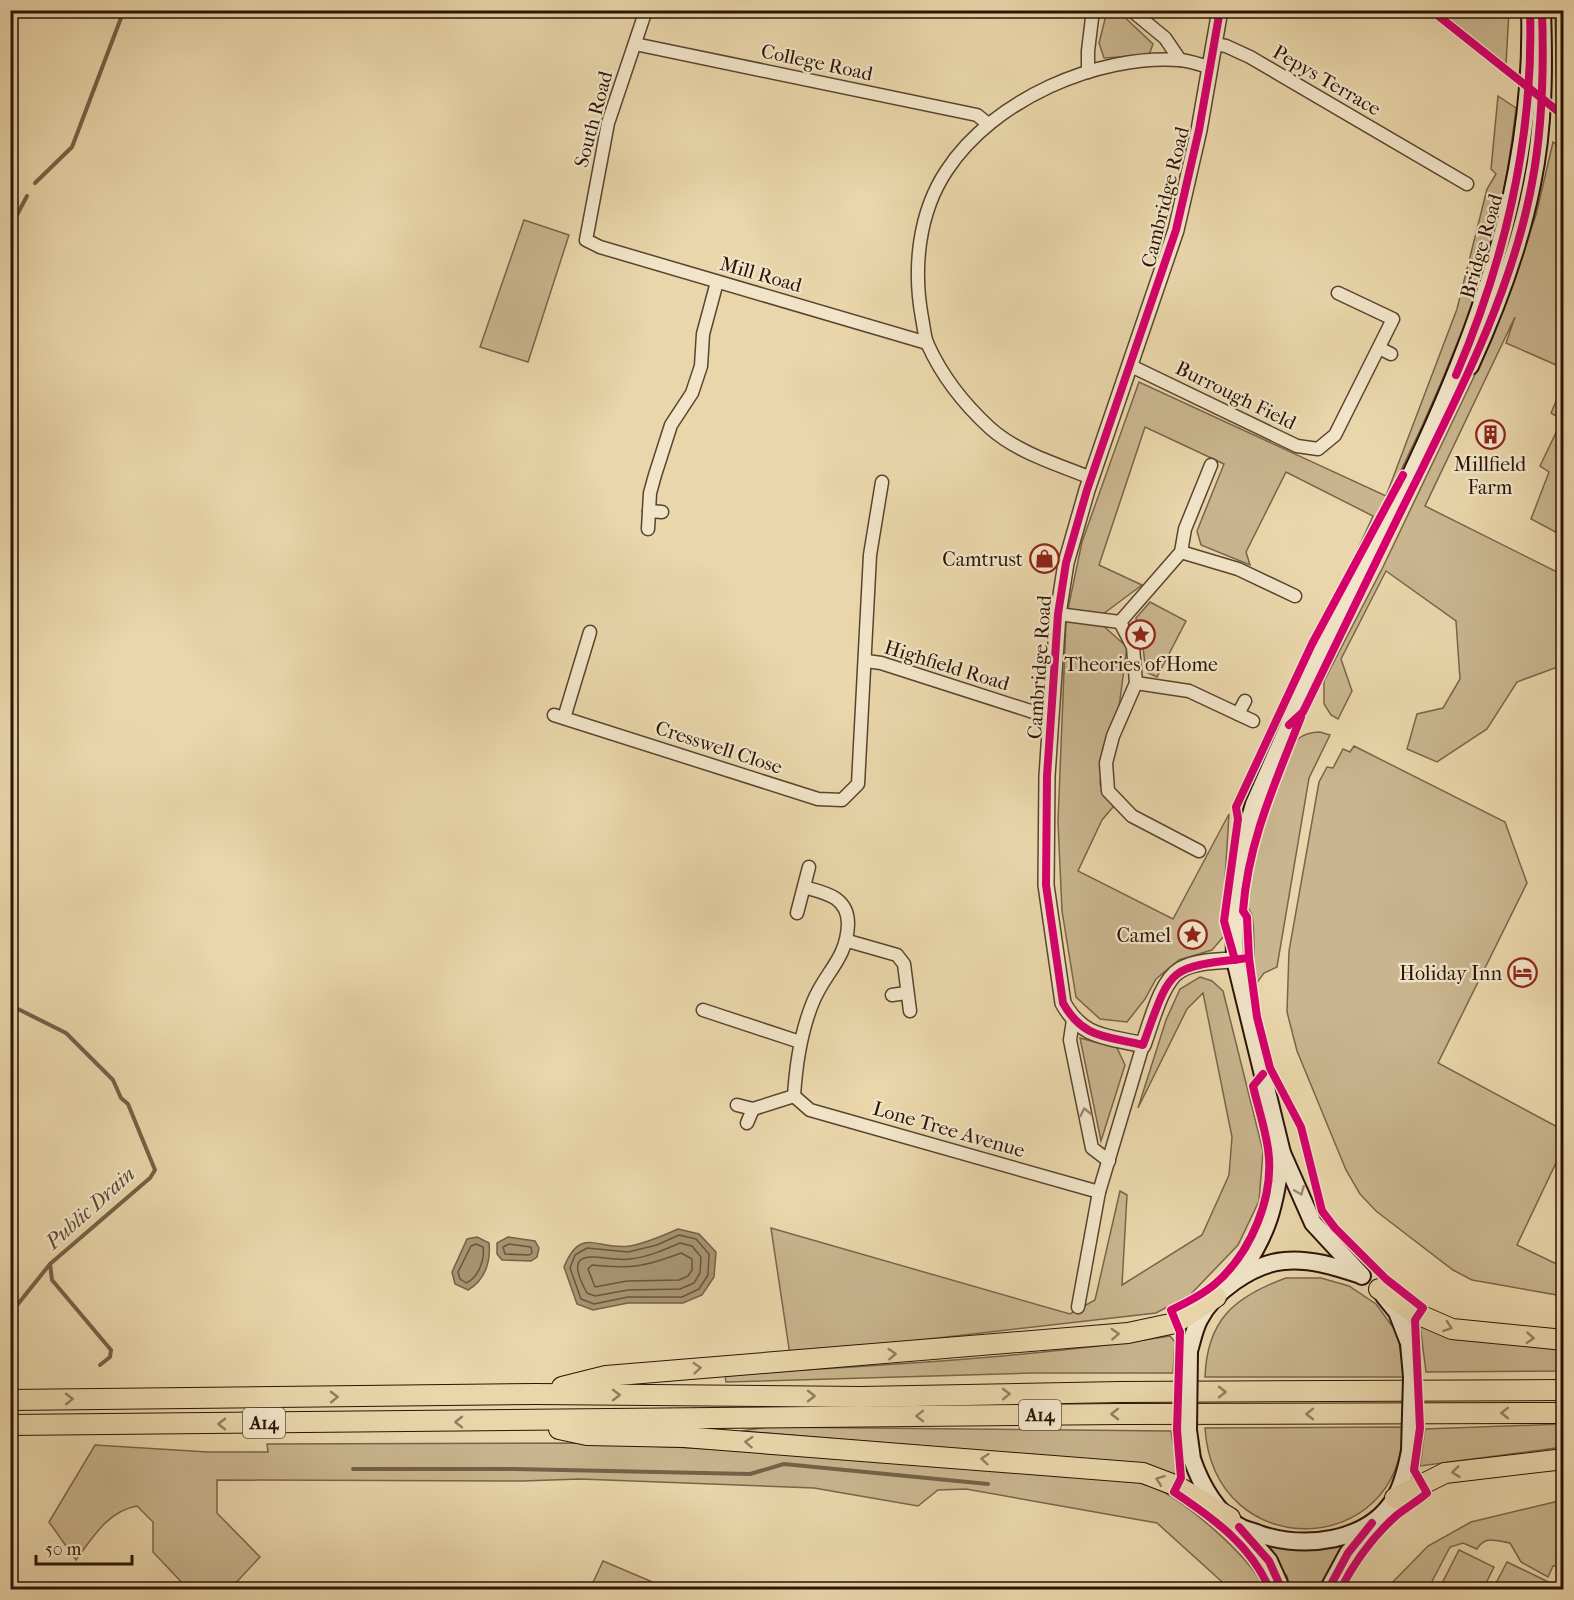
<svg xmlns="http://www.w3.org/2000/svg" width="1574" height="1600" font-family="'IM FELL French Canon',serif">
<rect width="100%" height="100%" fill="#e9d6aa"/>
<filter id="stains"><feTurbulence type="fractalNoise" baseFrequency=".00333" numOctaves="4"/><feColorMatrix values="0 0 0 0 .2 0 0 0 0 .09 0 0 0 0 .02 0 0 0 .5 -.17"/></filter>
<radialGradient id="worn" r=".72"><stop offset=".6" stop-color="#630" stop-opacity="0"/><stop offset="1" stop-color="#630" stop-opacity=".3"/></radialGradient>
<g fill="#c9b58e" stroke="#7a644a" stroke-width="1.5">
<polygon points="1117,10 1153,44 1149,55 1104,58 1099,43 1106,15"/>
<polygon points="1439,11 1509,11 1506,64"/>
<polygon points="1555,11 1563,11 1563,110 1557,106"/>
<path d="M1498,96l18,12c-5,42 -11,84 -21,126 -8,36 -23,72 -37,107 -30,77 -65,150 -106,221l21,-46 -87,-44 -40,80 4,13 -49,-20 -4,-14 27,-67 -79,-37 -46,138 43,20 -43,32 -31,-8 14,-67 57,-160 247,114 71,-187 30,-120 9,-15 -5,-5z"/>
<polygon points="1553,142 1564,150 1563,368 1506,343 1515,317 1425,506 1563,575 1563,665 1517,682 1487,729 1437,762 1407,749 1417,714 1443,708 1460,679 1456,621 1386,571 1341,659 1352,691 1338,719 1331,715 1324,704 1324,681 1383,567 1492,339 1536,215"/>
<polygon points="524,220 569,235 528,362 480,347"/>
<polygon points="1563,385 1563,536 1531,519 1549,472 1540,466 1562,420 1551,413"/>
<path d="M1150,602l36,19 -29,56 -9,-4c-5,-10 -3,-19 -6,-30 -2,-9 -6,-15 -6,-25z"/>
<polygon points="1066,621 1100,623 1127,647 1118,714 1104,753 1100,784 1114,806 1102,820 1078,871 1173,919 1229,814 1222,929 1224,936 1212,950 1179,960 1156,979 1145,999 1127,1022 1100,1019 1076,997 1062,911 1058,822"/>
<path d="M1320,732l10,3 -21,43 -32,189 -13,6 -9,12c-3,-22 1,-46 -3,-69 -1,-6 -7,-10 -7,-16 2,-29 32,-144 53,-161 6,-5 14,-7 22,-7z"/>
<polygon points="1354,746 1505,822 1527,883 1438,1063 1563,1130 1563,1148 1517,1245 1563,1267 1563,1296 1472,1280 1453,1270 1376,1211 1360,1194 1346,1170 1297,1051 1287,1012 1289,951 1319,782 1327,767 1333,768 1343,749 1350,752"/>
<polygon points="1200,977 1212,981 1223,991 1263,1151 1259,1201 1238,1245 1190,1295 1156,1313 790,1355 771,1228 1070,1314 1095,1300 1120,1191 1127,1195 1122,1285 1202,1235 1229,1175 1232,1137 1203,993 1187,1009 1138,1108 1166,1020 1180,989"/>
<polygon points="1080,1038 1117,1048 1125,1065 1101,1141"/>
<path d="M1286,1278h35l28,8 27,18 22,30 6,43h-199c2,-57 29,-80 81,-99z"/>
<polygon points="1420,1325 1464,1339 1563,1349 1563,1371 1426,1372"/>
<path d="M1170,1336l5,6 -2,31h-141l-306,9 -1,-7c148,-10 298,-16 445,-39z"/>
<polygon points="1563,1424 1563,1447 1420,1466 1425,1429"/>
<polygon points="768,1427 1171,1431 1177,1465 1175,1475 1144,1464 741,1431"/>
<path d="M1403,1427c-1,133 -189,138 -198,1z"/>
<path d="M584,1443l196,9 357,30c9,3 19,6 27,10 28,16 90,68 100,97h-34l-73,-66 -191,-34 -28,1 -20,16 -104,-18 -234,-9 -57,2 -306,-1v33l43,44 -31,33 -41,-1 -35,-37v-30l-16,-16c-29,5 -44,31 -61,54l-27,-38 46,-77 113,7h60l-1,-8z"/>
<path d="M1563,1500v65l-10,1 -5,11 -27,-15 -11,-19c-14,-2 -25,-8 -33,6l-14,-6 -13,4 -22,42h-42l42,-43 43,-24z"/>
<path d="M1259,1541c38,11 51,10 89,1l-27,47 -31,1 -3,-14z"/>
<polygon points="1459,1550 1494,1567 1483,1589 1439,1589"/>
<polygon points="603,1561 669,1589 590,1589"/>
<polygon points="1507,1562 1563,1589 1493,1589"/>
</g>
<g fill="#a89472" stroke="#766047" stroke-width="1.5">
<path d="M678,1229l21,5 17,18 -2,25 -12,18 -19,8h-55l-35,7 -16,-6 -13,-37c17,-42 34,-16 66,-21 17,-3 32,-10 48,-17z"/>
<path d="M477,1237l12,6c2,19 -4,37 -21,47l-13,-6 -3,-12 15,-33z"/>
<polygon points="508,1237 535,1241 539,1248 537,1257 531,1261 502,1260 497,1254 497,1243"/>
</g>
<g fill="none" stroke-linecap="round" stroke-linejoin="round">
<g stroke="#6a543c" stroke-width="1.5">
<polygon points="679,1235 696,1239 709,1254 708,1275 699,1289 682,1297 628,1297 594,1304 581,1299 570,1268 575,1255 587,1248 628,1252 657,1245"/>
<path d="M680,1243l12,3 9,11 -1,16 -6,10 -14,6 -52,1 -33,6 -8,-3c-30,-54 19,-30 43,-34 18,-2 34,-9 50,-16z"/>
<path d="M476,1244l7,3c2,13 -5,31 -17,36l-6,-4 -2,-7 13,-26z"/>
<polygon points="509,1244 531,1247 532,1253 529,1255 505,1254 503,1247"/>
<path d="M681,1253l11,6v11l-4,6 -9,4 -52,1 -32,6 -7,-18 4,-4c39,4 52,2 89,-12z"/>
</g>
<g stroke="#766047" stroke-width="4">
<polyline points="35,183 72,147 124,10"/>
<polyline points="10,228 27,196"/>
<polyline points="10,1005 66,1033 113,1080 121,1098 128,1104 155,1170 150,1178 50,1264 52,1280 111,1350 110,1357 100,1365"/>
<polyline points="10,1314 50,1264"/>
<polyline points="353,1469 515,1469 750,1474 784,1464 988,1484"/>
</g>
<defs>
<g id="minor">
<polyline points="646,10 608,123 586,240 600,247 927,343"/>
<polyline points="1131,10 1165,38 1180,60"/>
<polyline points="635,44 977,115 988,124"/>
<polyline points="1214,44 1226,46 1250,57 1467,184"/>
<polyline points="1088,72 1088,51 1093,10"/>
<polyline points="1379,348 1391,354"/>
<polyline points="1129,365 1297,446 1318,449 1335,435 1393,319 1338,293"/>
<path d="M1091,478c-34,-14 -73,-25 -101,-50 -25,-23 -48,-52 -62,-83 -4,-8 -4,-18 -6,-27 -9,-49 -4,-105 25,-148 46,-70 150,-116 233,-110 10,1 21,5 30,7"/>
<polyline points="649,511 662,512"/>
<polyline points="648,529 650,493 655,475 671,425 692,393 701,366 703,334 717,282"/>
<polyline points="1181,552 1238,569 1295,596"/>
<polyline points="1058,614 1120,622"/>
<polyline points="866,661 881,663 1052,718"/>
<polyline points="1136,683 1189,691 1253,721"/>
<polyline points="1238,714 1245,701"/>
<polyline points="554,715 818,799 842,800 858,784 870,555 882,482"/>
<polyline points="564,718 590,632"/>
<polyline points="1199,851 1132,816 1108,791 1106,763 1113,736 1136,683 1133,647 1120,622 1181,552 1185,529 1211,465"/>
<polyline points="797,913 809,867"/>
<polyline points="848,941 897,955 904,964 910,1011"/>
<polyline points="892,995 906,993"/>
<polyline points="703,1010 800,1042"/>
<polyline points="1073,1020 1070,1040 1092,1148 1109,1161"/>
<polyline points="794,1096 810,1110 1099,1192"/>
<path d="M737,1105l16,4 41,-13c2,-32 7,-65 19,-94 12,-30 34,-43 35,-78 0,-27 -22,-31 -44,-37"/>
<polyline points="747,1123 753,1109"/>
<polyline points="1078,1307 1099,1192 1143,1045"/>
</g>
<path id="tertiary" d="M1220,10l-21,120 -23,100 -89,260 -21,73 -8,51 -11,162 -1,109 17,118c20,36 44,33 80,42 8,-21 18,-64 37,-75 16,-9 37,-9 55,-10"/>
<g id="secondary">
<path d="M1470,366c26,-57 50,-120 62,-182 12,-57 12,-116 10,-174"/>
<path d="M1362,1276l-49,-53 -31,-70 -47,-193 -1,-60 7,-50 13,-46 35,-79 4,-18c111,-219 245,-442 237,-697"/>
<path d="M1237,1278c32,-45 38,-72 45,-125"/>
<polyline points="1384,1296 1397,1312 1409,1343"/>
<path d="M1189,1351c3,-10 5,-21 10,-31 14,-28 53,-56 85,-59 25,-3 53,6 77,14"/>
<path d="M1192,1459c9,26 23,51 46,67 6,4 15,5 21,8 45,15 109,9 136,-36 8,-14 12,-32 15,-47"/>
<polyline points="1240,1527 1269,1561 1282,1590"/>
<polyline points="1328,1590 1348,1553 1372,1524"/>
</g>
<g id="trunk">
<polyline points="1379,1289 1415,1313 1452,1329 1564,1340"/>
<polyline points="562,1387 606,1376 1128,1333 1175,1323 1216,1297"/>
<polyline points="10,1400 536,1394 861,1397 1120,1392 1564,1390"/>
<polyline points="10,1425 1119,1414 1564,1413"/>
<polyline points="559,1429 587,1435 684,1437 1143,1473 1177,1486 1230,1518"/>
<polyline points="1395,1498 1445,1473 1564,1459"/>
</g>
</defs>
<use href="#minor" stroke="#5a442f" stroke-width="15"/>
<use href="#tertiary" stroke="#5a442f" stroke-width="18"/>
<use href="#secondary" stroke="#2b1306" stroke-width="20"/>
<use href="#trunk" stroke="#2b1306" stroke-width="22"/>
<use href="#minor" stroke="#f1e4c8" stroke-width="12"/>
<use href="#tertiary" stroke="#f1e4c8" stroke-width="15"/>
<use href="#secondary" stroke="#f1e4c8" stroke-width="16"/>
<use href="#trunk" stroke="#e9d6aa" stroke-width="20"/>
<defs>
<g id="secondary-bridge">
<polyline points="1409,1343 1412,1377 1410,1451"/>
<polyline points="1189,1351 1188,1430 1192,1459"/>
</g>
</defs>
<use href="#secondary-bridge" stroke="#2b1306" stroke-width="20" stroke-linecap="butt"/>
<use href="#secondary-bridge" stroke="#f1e4c8" stroke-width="16"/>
<defs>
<g id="cycleway">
<path d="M1220,10l-21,120 -23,100 -89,260 -21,73 -8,51 -11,162 -1,109 17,118c20,36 44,33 80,42 29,-80 23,-77 106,-87l8,59 13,51 31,59 21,84 13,17 51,51 37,29 -8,12 5,108 -6,42 13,23c-9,8 -20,14 -30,22 -25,22 -42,46 -57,75"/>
<polyline points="1431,10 1564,116"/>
<path d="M1456,375c49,-115 78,-239 74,-365"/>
<path d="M1289,725l14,-13c37,-76 74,-153 112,-229 47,-95 98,-195 117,-300 11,-57 12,-115 10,-173"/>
<path d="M1249,958l-2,-41 -4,-6c5,-70 33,-130 58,-194"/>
<polyline points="1235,960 1224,921 1238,819 1236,807 1312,644 1403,475"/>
<path d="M1263,1074l-10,12c5,21 12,42 15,63 7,47 -17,104 -53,135 -13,11 -29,19 -44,26l9,22 -3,98 4,48 -7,14c39,26 77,53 96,98"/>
<polyline points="1239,1527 1269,1561 1282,1590"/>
<polyline points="1328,1590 1348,1553 1372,1523"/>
</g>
</defs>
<use href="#cycleway" stroke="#f1e4c8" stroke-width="11"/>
<use href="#cycleway" stroke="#d6006c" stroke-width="8"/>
</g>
<defs><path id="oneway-chevron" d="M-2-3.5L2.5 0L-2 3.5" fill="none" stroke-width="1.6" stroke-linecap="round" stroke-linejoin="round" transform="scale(1.5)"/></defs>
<g stroke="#988671">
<use href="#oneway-chevron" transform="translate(1085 1112) rotate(-101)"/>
<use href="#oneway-chevron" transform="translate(1300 1191) rotate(68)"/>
</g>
<g stroke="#947e60">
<use href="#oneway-chevron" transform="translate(1448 1327) rotate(19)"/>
<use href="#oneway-chevron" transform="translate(1115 1334) rotate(-3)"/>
<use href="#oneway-chevron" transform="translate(1530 1338) rotate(4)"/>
<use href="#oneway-chevron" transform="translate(892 1354) rotate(-4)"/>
<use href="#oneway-chevron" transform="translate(697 1368) rotate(-5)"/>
<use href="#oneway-chevron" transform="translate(1222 1392)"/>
<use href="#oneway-chevron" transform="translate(1006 1394) rotate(-1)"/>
<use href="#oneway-chevron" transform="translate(616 1395)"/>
<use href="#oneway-chevron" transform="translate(811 1396)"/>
<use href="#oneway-chevron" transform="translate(334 1397) rotate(-1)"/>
<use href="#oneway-chevron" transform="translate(69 1399) rotate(-1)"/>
<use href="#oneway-chevron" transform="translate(1505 1413) rotate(180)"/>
<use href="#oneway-chevron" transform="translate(1115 1414) rotate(180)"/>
<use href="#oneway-chevron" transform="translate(1310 1414) rotate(-180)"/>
<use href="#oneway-chevron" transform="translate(920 1416) rotate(179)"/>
<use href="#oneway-chevron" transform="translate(459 1422) rotate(180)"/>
<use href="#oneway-chevron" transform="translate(222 1424) rotate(180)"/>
<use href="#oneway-chevron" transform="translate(749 1442) rotate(-176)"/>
<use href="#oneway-chevron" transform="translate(985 1459) rotate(-175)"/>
<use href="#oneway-chevron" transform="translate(1456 1472) rotate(173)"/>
<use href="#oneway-chevron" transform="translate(1160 1480) rotate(-160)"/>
</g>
<defs>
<symbol id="building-ring" viewBox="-11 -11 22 22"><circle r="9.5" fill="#f1e4c8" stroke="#8f2418" stroke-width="1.5"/><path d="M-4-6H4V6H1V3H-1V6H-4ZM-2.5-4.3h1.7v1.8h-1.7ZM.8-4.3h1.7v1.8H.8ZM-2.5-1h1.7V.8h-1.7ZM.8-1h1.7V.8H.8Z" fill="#8f2418"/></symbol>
<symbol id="shop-ring" viewBox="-11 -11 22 22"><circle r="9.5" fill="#f1e4c8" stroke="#8f2418" stroke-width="1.5"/><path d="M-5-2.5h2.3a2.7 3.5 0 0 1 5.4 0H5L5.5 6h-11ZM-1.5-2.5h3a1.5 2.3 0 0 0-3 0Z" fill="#8f2418"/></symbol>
<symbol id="sight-ring" viewBox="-11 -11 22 22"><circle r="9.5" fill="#f1e4c8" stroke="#8f2418" stroke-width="1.5"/><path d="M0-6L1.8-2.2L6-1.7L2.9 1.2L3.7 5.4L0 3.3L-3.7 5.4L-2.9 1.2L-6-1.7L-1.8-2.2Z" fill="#8f2418"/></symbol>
<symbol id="hotel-ring" viewBox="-11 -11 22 22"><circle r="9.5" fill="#f1e4c8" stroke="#8f2418" stroke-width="1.5"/><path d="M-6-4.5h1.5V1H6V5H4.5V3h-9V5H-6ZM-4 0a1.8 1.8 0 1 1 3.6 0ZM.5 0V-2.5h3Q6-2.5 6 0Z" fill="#8f2418"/></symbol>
</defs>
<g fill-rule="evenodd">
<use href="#building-ring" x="1474" y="418" width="33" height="33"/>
<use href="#shop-ring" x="1028" y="542" width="33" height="33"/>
<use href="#sight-ring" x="1124" y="618" width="33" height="33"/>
<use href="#sight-ring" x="1176" y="918" width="33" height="33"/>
<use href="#hotel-ring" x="1506" y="956" width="33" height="33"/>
</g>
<g text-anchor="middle" stroke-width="4.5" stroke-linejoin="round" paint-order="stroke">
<g fill="#f1e4c8" stroke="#665240" stroke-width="1.5">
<rect x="1019" y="1400" width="42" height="30" rx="4.5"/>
<rect x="243" y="1408" width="42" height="30" rx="4.5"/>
</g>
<g font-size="18" font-weight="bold" fill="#2b1306">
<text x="1040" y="1421">A14</text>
<text x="264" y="1429">A14</text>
</g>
<g font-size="20" fill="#2b1306" stroke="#f1e4c8">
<text transform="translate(817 62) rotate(12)" y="7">College Road</text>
<text transform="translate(1327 80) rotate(30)" y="7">Pepys Terrace</text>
<text transform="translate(593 119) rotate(-75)" y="7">South Road</text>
<text transform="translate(1165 197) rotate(-76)" y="7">Cambridge Road</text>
<text transform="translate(1481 246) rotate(-74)" y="7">Bridge Road</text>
<text transform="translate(761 274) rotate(16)" y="7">Mill Road</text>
<text transform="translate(1236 395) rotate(26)" y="7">Burrough Field</text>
<text transform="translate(947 665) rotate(17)" y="7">Highfield Road</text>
<text transform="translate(1039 667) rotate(-86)" y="7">Cambridge Road</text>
<text transform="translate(719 747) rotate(18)" y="7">Cresswell Close</text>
<text transform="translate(949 1129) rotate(16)" y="7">Lone Tree Avenue</text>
</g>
<g font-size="20" fill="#2b1306" stroke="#f1e4c8" text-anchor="end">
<text x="1490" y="471" text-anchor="middle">Millfield<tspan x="1490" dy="23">Farm</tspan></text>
<text x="1023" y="566">Camtrust</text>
<text x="1141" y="671" text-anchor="middle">Theories of Home</text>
<text x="1171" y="942">Camel</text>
<text x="1502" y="980">Holiday Inn</text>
</g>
<g font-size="21" font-style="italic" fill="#5d4731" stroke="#f1e4c8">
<text transform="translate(90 1208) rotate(-42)" y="7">Public Drain</text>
</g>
</g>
<rect width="1574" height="1600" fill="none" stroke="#e9d6aa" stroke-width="36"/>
<rect x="12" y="12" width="1550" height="1576" fill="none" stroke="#2b1306" stroke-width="3"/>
<rect x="18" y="18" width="1538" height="1564" fill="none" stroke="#2b1306" stroke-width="1.5"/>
<path d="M36 1555v9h96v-9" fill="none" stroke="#2b1306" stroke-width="3"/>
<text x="45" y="1555" font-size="18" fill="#2b1306" stroke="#f1e4c8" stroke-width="4.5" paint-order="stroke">50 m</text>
<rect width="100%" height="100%" filter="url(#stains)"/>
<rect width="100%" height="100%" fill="url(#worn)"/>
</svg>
